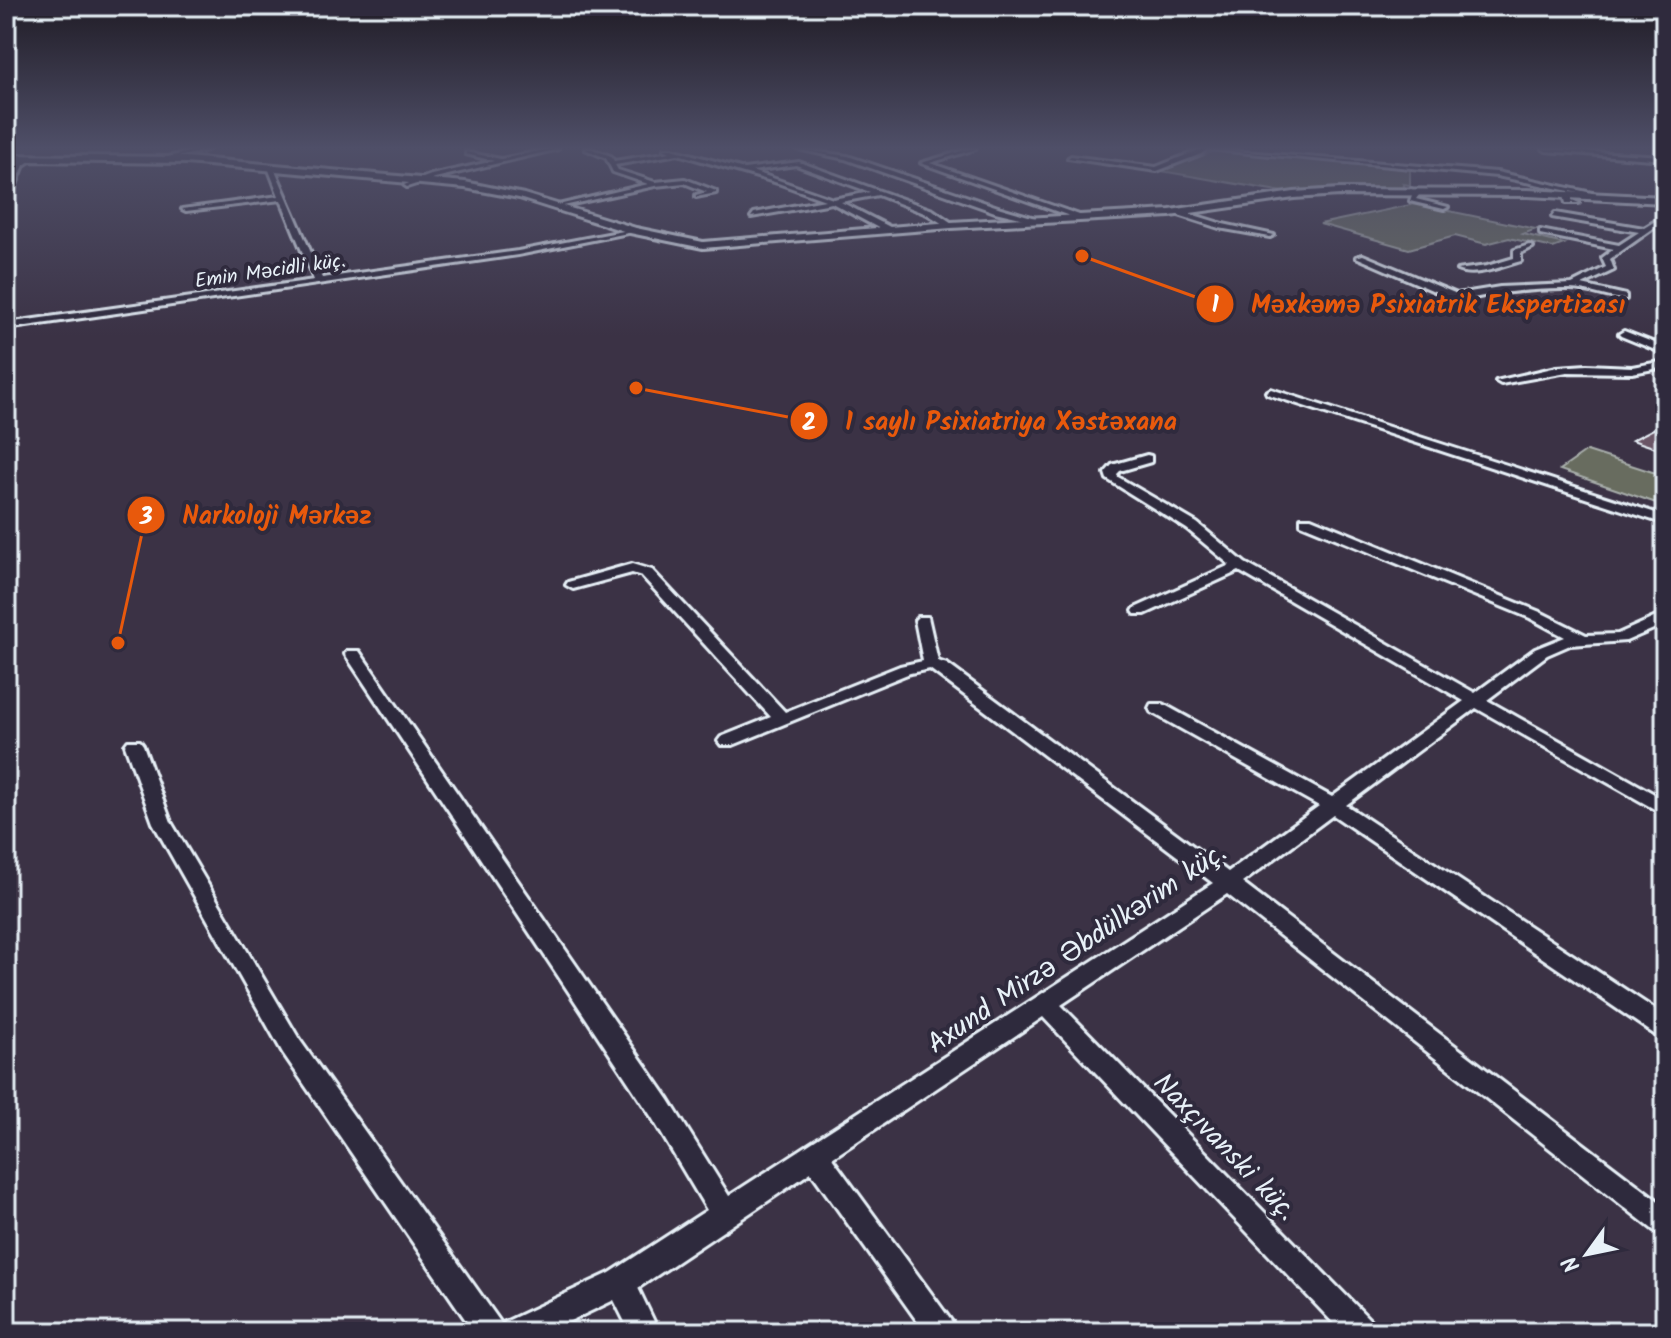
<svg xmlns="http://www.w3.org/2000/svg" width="1671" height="1338" font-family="Kalam,sans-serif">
<rect width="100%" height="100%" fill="#3b3245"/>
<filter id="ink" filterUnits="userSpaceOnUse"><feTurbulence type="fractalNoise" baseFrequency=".0125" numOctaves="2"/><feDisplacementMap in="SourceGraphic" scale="16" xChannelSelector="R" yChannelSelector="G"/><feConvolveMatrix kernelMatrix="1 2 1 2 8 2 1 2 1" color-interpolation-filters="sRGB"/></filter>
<g filter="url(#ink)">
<g fill="#686c5e" stroke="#a8aeab" stroke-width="2">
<polygon points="1218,150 1410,168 1410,185 1403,184 1406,189 1289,193 1161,171"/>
<polygon points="1415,204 1536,229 1523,234 1564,244 1553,248 1509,238 1486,244 1455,236 1409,249 1320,224"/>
<polygon points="1587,451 1665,476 1665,506 1560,470"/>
</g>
<polygon fill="#6a5466" stroke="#e8f1f8" stroke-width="2" points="1665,423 1665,451 1632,440"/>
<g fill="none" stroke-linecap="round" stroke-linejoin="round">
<defs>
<g id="street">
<polygon points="200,149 209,149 163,161 160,159"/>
<polygon points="549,149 558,149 435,178 407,187 404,185 431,175 494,161 466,154 466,152 501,159"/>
<path d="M585,149h7l19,7 3,5 56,-9 -6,-3h8l72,20 55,-7 134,48 22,15 -7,2 -21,-13 -49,-19 -37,7 49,25v4h-6l-52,-28 -81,14 3,-4 71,-13 -47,-17 -100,-29 -63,11 3,5 37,12 30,-3 31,12v2l-20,4v-2l11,-3 -23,-9 -29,3 -101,22v-2l94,-22 -35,-12 -7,-14zM796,165l74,27 -37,7 -81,-28z"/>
<polygon points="798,149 848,156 1001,208 1042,220 1038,222 995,212 845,159"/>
<polygon points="968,149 976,149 930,163 1088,218 1081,220 921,163"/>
<polygon points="1201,149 1207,149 1201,154 1157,171 1068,158 1071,156 1156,167"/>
<polygon points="1207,149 1497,172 1601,195 1598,197 1497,176"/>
<polygon points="1543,149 1665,156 1665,160 1546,151"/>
<polygon points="273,165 278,166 275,170 322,278 518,251 634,229 638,231 518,255 6,329 6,323 314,280 281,200 186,211 182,209 279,196 269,170"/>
<polygon points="1411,189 1419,195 1416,199 1448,207 1444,209 1410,201 1412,195 1408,191"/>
<polygon points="1563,193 1567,193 1572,197 1572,200 1579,203 1566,203"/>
<polygon points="1178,210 1223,224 1274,235 1270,237 1219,228 1175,214"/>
<path d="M1555,213l89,15 21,-13v5l-55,39 4,11 -32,15 44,10v4c-18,0 -37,-10 -56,-10 -49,-1 -96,7 -143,20l-3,-1v-4l24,-7 -92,-40 7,-2 94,39 43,-7 72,-3 34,-17 -4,-9 12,-9 -74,-15v-4l79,15 20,-13 -87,-15z"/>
<path d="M1529,245l4,2 -12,6v8c-19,5 -46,17 -64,9l30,-4 27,-8v-8z"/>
<polygon points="1624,331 1665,347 1665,354 1621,336 1619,334"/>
<polygon points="1665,361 1665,367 1632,373 1567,372 1501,384 1496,381 1557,367 1587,365 1632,367"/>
<polygon points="1271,389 1665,516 1665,524 1267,394 1266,392"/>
<polygon points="1147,455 1151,456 1151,462 1120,471 1117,474 1118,477 1197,523 1245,563 1475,693 1535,649 1565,637 1530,618 1301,524 1301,518 1311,518 1540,612 1586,635 1618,634 1665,613 1665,624 1626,641 1570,645 1547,655 1487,700 1665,800 1665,815 1476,708 1346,805 1665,1016 1665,1039 1657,1036 1333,815 1242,883 1665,1206 1665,1236 1656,1232 1227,894 1061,1005 1372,1322 1376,1332 1342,1332 1043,1017 832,1158 952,1322 956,1332 925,1332 811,1172 638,1288 659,1332 630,1332 614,1300 547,1332 474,1332 283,1053 153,823 125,745 128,741 140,741 143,745 171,822 299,1039 503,1326 505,1322 610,1273 707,1210 651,1116 345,654 347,651 359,651 669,1100 729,1196 1213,883 930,669 910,673 733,745 721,745 718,741 721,737 771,717 642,576 632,573 573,589 566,585 568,582 632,564 652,570 785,712 900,666 923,661 915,620 918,617 928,617 938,661 947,664 1228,872 1319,806 1151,712 1149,708 1151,704 1163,704 1332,797 1464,701 1239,571 1145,614 1135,614 1133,611 1135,608 1230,565 1187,529 1107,479 1105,473 1112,465"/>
</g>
<polygon id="secondary" points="6,155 186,157 465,182 524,194 636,228 703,242 951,222 1170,210 1294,192 1339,189 1528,190 1665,197 1665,203 1528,196 1339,195 1294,198 1170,216 951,228 703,248 630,233 519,198 465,188 186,163 30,161 24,165 11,197 6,200 6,186 19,161 6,161"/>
</defs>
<use href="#street" stroke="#e8f1f8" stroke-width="6"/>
<use href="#secondary" stroke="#e8f1f8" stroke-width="6"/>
<use href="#street" fill="#2f2a3d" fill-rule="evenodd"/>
<use href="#secondary" fill="#2f2a3d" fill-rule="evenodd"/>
</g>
</g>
<linearGradient id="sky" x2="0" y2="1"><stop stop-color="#201c26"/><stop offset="0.44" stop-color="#4f4f68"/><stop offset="1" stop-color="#4f4f68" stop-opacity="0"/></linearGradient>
<rect width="1671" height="336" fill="url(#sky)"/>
<g text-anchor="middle" stroke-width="8" stroke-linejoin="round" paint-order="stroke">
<g font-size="20" fill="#e8f1f8" stroke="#2f2a3d">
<text transform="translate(270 270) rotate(-8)" y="7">Emin Məcidli küç.</text>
</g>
<g font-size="28" fill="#e8f1f8" stroke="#2f2a3d">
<text transform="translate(1076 947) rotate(-34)" y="10">Axund Mirzə Əbdülkərim küç.</text>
<text transform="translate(1226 1146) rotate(46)" y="10">Naxçıvanski küç.</text>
</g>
</g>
<path fill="none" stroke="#e8590c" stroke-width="3" d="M1082 256L1215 304M636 388L809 421M118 643L146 515"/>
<g fill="#e8590c" stroke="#2f2a3d" stroke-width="3">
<circle cx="1082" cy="256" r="8"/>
<circle cx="636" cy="388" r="8"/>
<circle cx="118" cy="643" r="8"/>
<circle cx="1215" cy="304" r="20"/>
<circle cx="809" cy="421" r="20"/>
<circle cx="146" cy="515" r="20"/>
</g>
<g font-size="24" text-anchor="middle" font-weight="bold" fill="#fff">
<text x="1215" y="312">1</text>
<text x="809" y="430">2</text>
<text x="146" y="524">3</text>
</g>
<g font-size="26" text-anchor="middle" font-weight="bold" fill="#e8590c" stroke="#2f2a3d" stroke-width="8" stroke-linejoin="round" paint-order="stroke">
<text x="1438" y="313">Məxkəmə Psixiatrik Ekspertizası</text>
<text x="1011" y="430">1 saylı Psixiatriya Xəstəxana</text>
<text x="277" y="524">Narkoloji Mərkəz</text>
</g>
<rect width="1671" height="1338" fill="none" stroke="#2f2a3d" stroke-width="32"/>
<rect x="16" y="16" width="1639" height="1306" fill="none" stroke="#e8f1f8" stroke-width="3" filter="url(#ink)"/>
<g transform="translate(1587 1254) rotate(237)" stroke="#2f2a3d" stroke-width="6" paint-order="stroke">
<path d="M0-6L14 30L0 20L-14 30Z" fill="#e8f1f8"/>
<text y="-12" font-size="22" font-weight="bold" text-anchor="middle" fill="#e8f1f8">N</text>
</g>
</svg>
